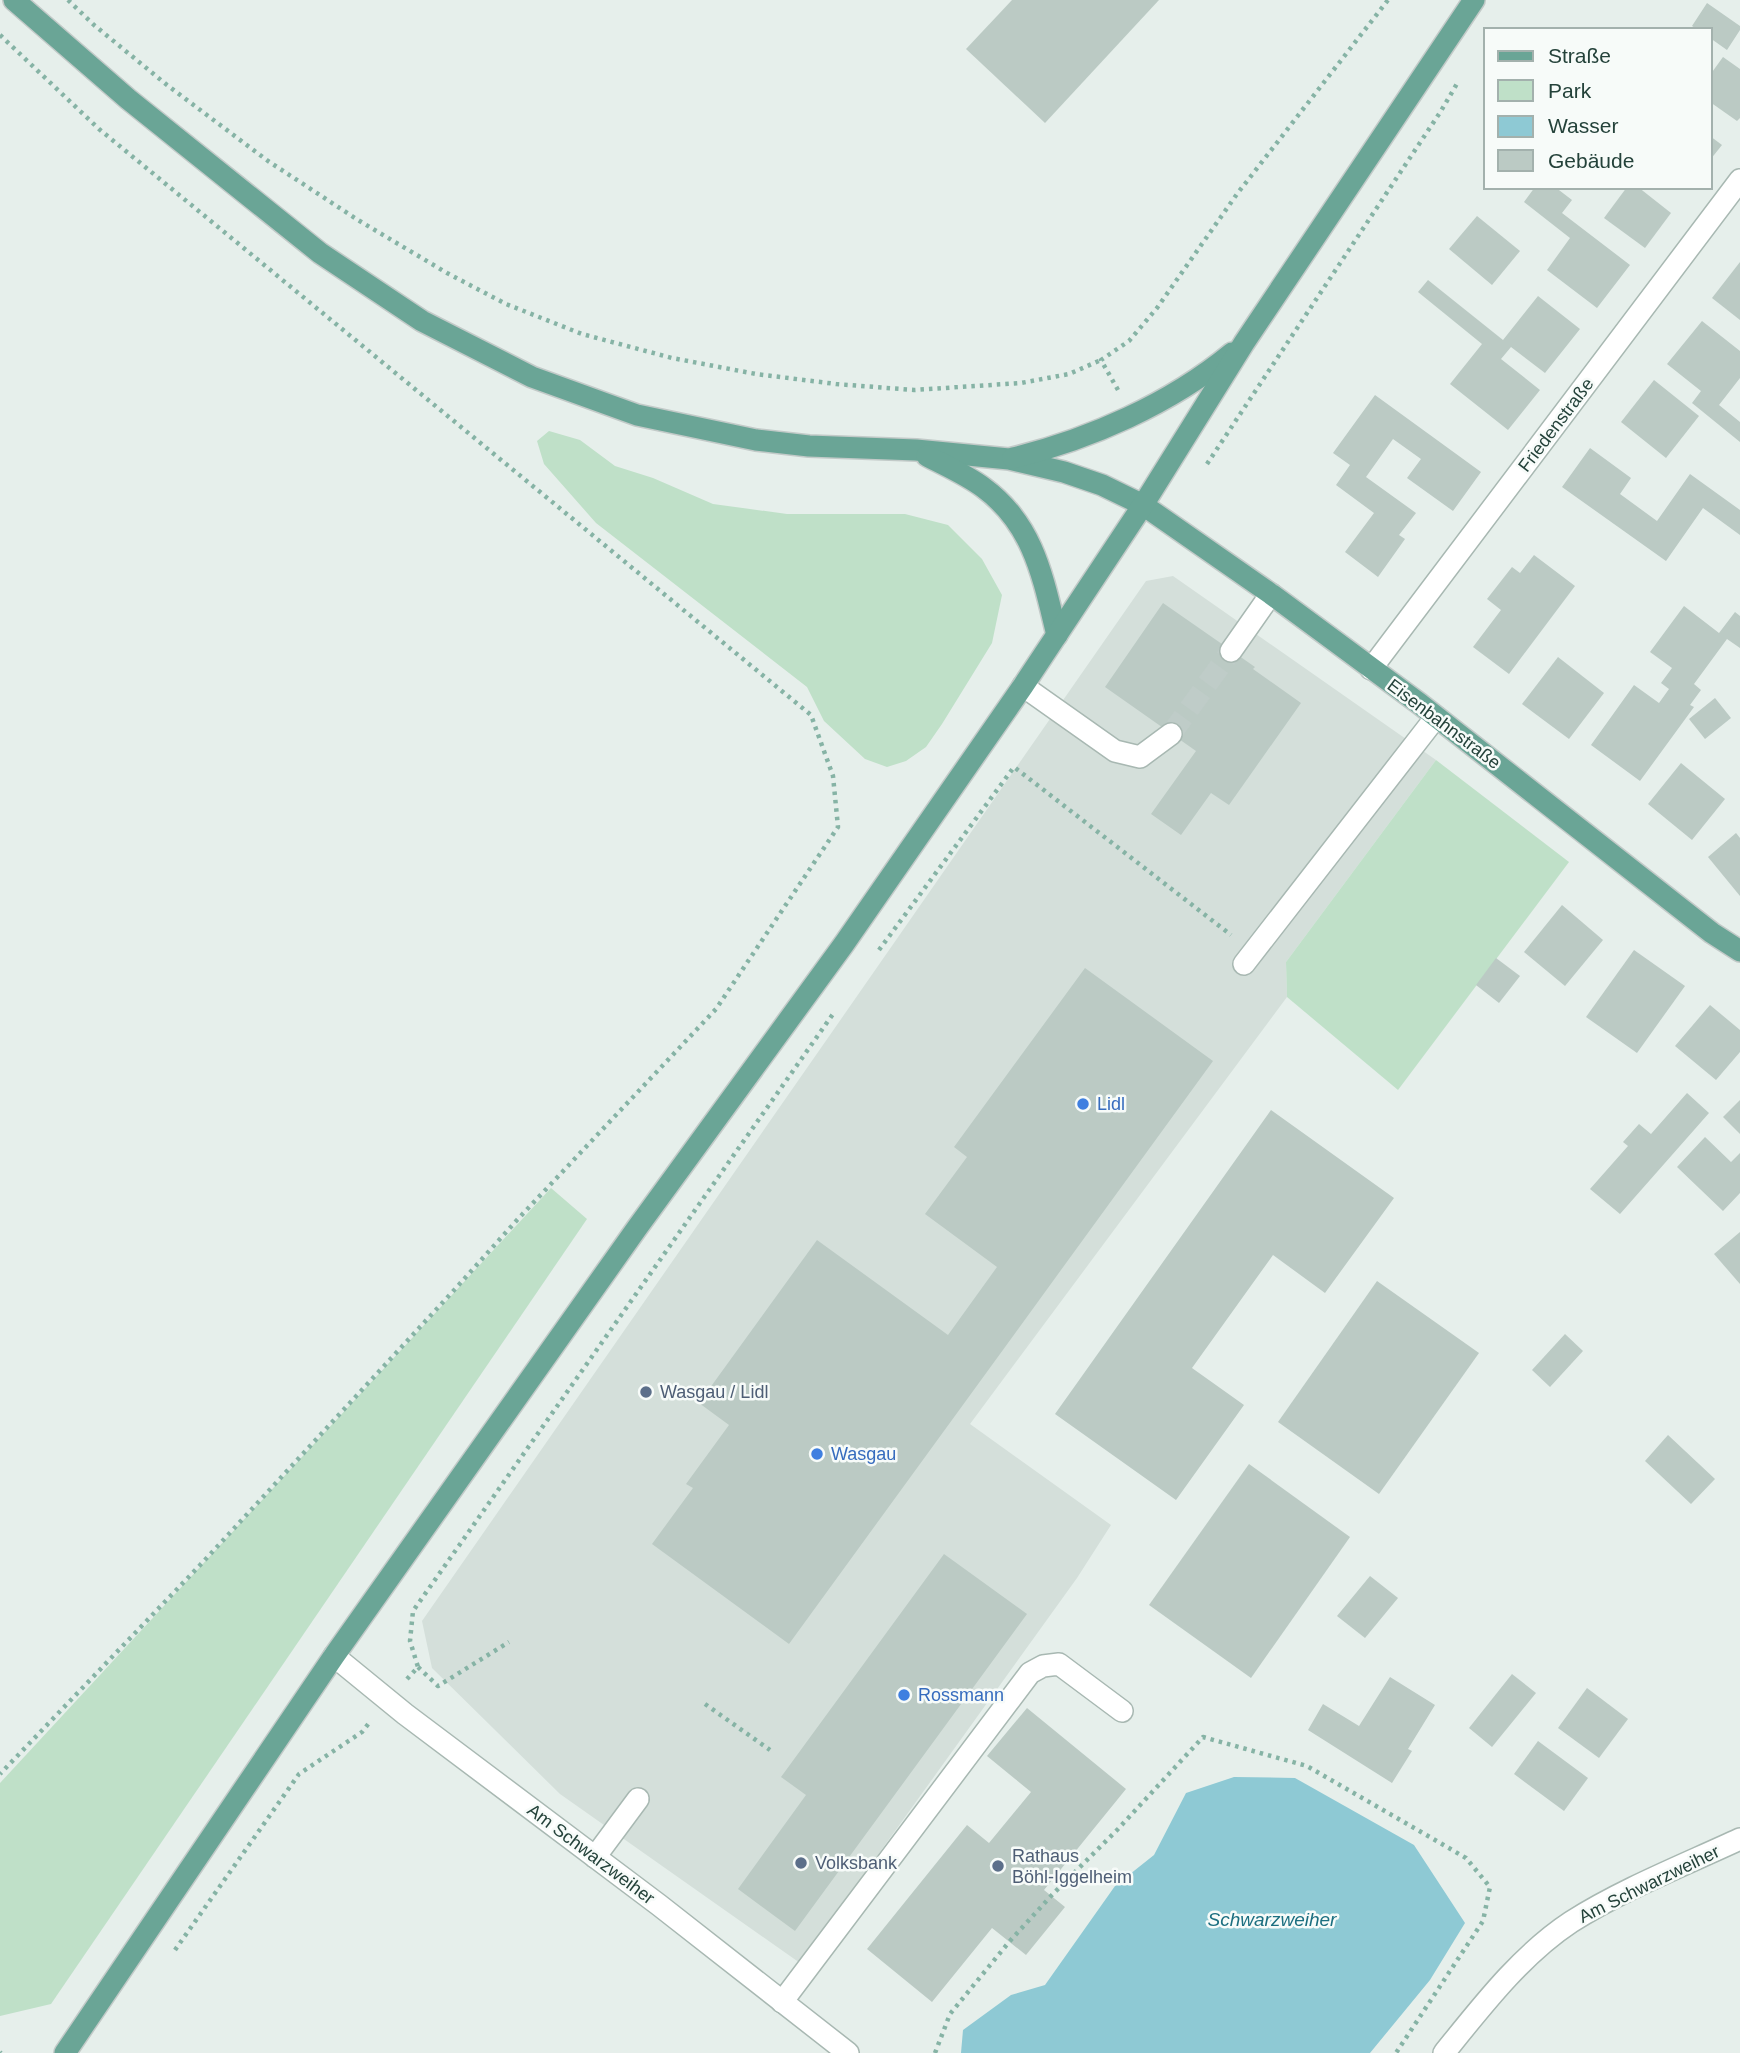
<svg xmlns="http://www.w3.org/2000/svg" width="1740" height="2053" font-family="Helvetica,sans-serif">
<rect width="100%" height="100%" fill="#e6efeb"/>
<polygon fill="#d4dfda" points="1173,576 1436,760 1286,962 1287,997 970,1424 1111,1525 1077,1578 800,1963 560,1794 432,1668 422,1621 1146,581"/>
<g fill="#bfe0c8">
<polygon points="549,431 580,440 615,466 653,478 713,504 787,514 905,514 948,525 982,559 1002,595 992,643 942,724 926,747 906,761 887,767 865,759 824,721 807,687 596,523 544,464 537,441"/>
<polygon points="1436,760 1569,862 1398,1090 1287,997 1286,962"/>
<polygon points="551,1188 587,1219 51,2004 0,2016 0,1783"/>
</g>
<polygon fill="#8ec9d4" points="1234,1777 1295,1778 1414,1845 1465,1923 1430,1980 1370,2053 961,2053 963,2030 1011,1995 1045,1985 1115,1886 1154,1855 1186,1793"/>
<g fill="#bbcac4">
<polygon points="1012,0 1159,0 1045,123 966,49"/>
<polygon points="1707,3 1740,26 1740,30 1727,50 1710,38 1710,30 1698,30 1692,26"/>
<polygon points="1723,57 1740,69 1740,118 1737,121 1710,102 1710,75"/>
<polygon points="1710,136 1722,145 1710,160"/>
<polygon points="1535,187 1555,187 1572,200 1562,213 1630,265 1597,308 1547,270 1570,238 1524,202"/>
<polygon points="1627,187 1638,187 1671,213 1645,248 1604,218"/>
<polygon points="1477,216 1520,251 1492,285 1449,249"/>
<polygon points="1740,262 1740,320 1712,298"/>
<polygon points="1428,280 1503,340 1538,296 1580,329 1545,373 1511,347 1501,359 1540,390 1508,430 1450,384 1482,344 1418,292"/>
<polygon points="1702,321 1740,351 1740,378 1719,405 1740,422 1740,442 1692,403 1701,391 1667,364"/>
<polygon points="1654,380 1699,416 1666,458 1621,422"/>
<polygon points="1375,395 1481,472 1453,511 1407,478 1421,459 1393,439 1366,477 1416,513 1399,535 1405,539 1378,577 1345,552 1374,513 1336,485 1350,465 1333,453"/>
<polygon points="1590,448 1631,478 1620,494 1657,521 1690,474 1740,510 1740,535 1703,508 1666,561 1562,487"/>
<polygon points="1534,555 1575,586 1509,674 1473,647 1501,610 1487,599 1512,567 1520,573"/>
<polygon points="1163,603 1255,667 1253,669 1301,703 1229,805 1211,793 1181,835 1151,814 1196,751 1105,687"/>
<polygon points="1684,606 1719,633 1735,612 1740,616 1740,648 1727,639 1694,684 1701,690 1690,705 1694,707 1640,781 1591,745 1634,685 1659,703 1669,689 1661,683 1672,668 1650,652"/>
<polygon points="1558,657 1604,693 1569,739 1522,704"/>
<polygon points="1715,698 1731,718 1705,739 1689,719"/>
<polygon points="1681,763 1725,799 1692,840 1648,804"/>
<polygon points="1736,833 1740,838 1740,896 1708,857"/>
<polygon points="1562,905 1603,940 1565,986 1524,952"/>
<polygon points="1634,950 1685,986 1637,1053 1586,1017"/>
<polygon points="1496,958 1520,976 1499,1003 1476,985"/>
<polygon points="1085,968 1213,1061 789,1644 652,1544 693,1488 686,1484 729,1425 699,1403 817,1240 948,1335 997,1267 925,1214 967,1157 954,1147"/>
<polygon points="1710,1005 1740,1030 1740,1052 1716,1080 1675,1046"/>
<polygon points="1687,1093 1709,1113 1620,1214 1590,1189 1628,1146 1623,1142 1639,1124 1651,1134"/>
<polygon points="1740,1100 1740,1134 1723,1117"/>
<polygon points="1271,1110 1394,1198 1325,1293 1273,1255 1192,1368 1244,1405 1176,1500 1055,1414"/>
<polygon points="1705,1137 1731,1162 1740,1153 1740,1193 1723,1211 1677,1167"/>
<polygon points="1740,1232 1740,1284 1714,1254"/>
<polygon points="1377,1281 1479,1353 1379,1494 1278,1422"/>
<polygon points="1565,1334 1583,1351 1550,1387 1532,1370"/>
<polygon points="1668,1435 1715,1479 1691,1504 1645,1461"/>
<polygon points="1249,1464 1350,1537 1251,1678 1149,1605"/>
<polygon points="944,1554 1027,1614 795,1931 738,1889 806,1795 781,1777"/>
<polygon points="1370,1576 1398,1598 1365,1638 1337,1616"/>
<polygon points="1512,1674 1536,1693 1492,1747 1469,1728"/>
<polygon points="1390,1677 1435,1705 1408,1749 1412,1751 1392,1783 1308,1730 1323,1704 1359,1726"/>
<polygon points="1587,1688 1628,1719 1599,1758 1558,1728"/>
<polygon points="1027,1708 1126,1789 1044,1890 1065,1907 1026,1955 992,1928 932,2002 867,1949 967,1825 989,1843 1031,1792 987,1756"/>
<polygon points="1538,1741 1588,1778 1564,1811 1514,1774"/>
</g>
<g fill="none" stroke-linecap="round" stroke-linejoin="round">
<polyline stroke="#bfccc8" stroke-width="21" stroke-dasharray="21 10" stroke-linecap="butt" points="1171,734 1231,651"/>
<defs>
<g id="minor">
<polyline points="1231,651 1271,594"/>
<polyline points="1371,669 1740,180"/>
<polyline points="1023,686 1115,751 1140,757 1171,734"/>
<polyline points="1244,964 1436,717"/>
<polyline points="334,1656 405,1714 659,1905 848,2053"/>
<polyline points="595,1857 638,1799"/>
<polyline points="782,2002 1030,1673 1043,1666 1059,1664 1122,1711"/>
<path d="M1444,2053c38,-47 77,-98 127,-131 52,-33 113,-57 169,-83"/>
</g>
<g id="major">
<polyline points="14,0 128,99 320,253 422,321 532,377 637,415 756,440 809,446 916,450 1009,459 1064,472 1102,485 1143,505 1271,594 1420,704 1712,933 1740,951"/>
<path d="M927,456c19,10 40,19 57,32 50,37 59,90 73,147"/>
<path d="M1013,458c77,-19 157,-54 219,-105"/>
<polyline points="65,2053 334,1656 637,1228 844,944 1023,686 1143,505 1244,343 1474,0"/>
</g>
</defs>
<use href="#minor" stroke="#a8b8b2" stroke-width="24"/>
<use href="#major" stroke="#c2cac8" stroke-width="24"/>
<g stroke="#86b3a5" stroke-width="4.5" stroke-dasharray="3.5 5" stroke-linecap="butt">
<polyline points="68,0 94,25 167,85 268,161 358,220 447,273 506,304 582,334 672,358 756,374 836,384 914,390 1021,383 1069,374 1101,360"/>
<polyline points="0,35 99,129 811,715 833,776 838,827 716,1009 517,1220 456,1288 203,1562 0,1774"/>
<polyline points="1118,390 1101,360 1129,341 1157,308 1237,194 1388,0"/>
<polyline points="1207,464 1441,111 1458,82"/>
<polyline points="879,950 1014,767 1231,935"/>
<polyline points="418,1667 438,1686 509,1642"/>
<polyline points="407,1679 418,1667 410,1641 413,1611 833,1014"/>
<polyline points="705,1704 770,1750"/>
<polyline points="175,1950 299,1774 362,1732 369,1723"/>
<polyline points="0,2052 1,2053"/>
<polyline points="935,2053 950,2014 1009,1942 1051,1896 1118,1829 1203,1737 1307,1766 1466,1858 1490,1887 1483,1921 1396,2053"/>
</g>
<use href="#minor" stroke="#fff" stroke-width="21"/>
<use href="#major" stroke="#6aa596" stroke-width="21"/>
</g>
<g fill="#3f7fe0" stroke="#f7fbf9" stroke-width="2.5">
<circle cx="1083" cy="1104" r="7"/>
<circle cx="817" cy="1454" r="7"/>
<circle cx="904" cy="1695" r="7"/>
</g>
<g fill="#5c6f8a" stroke="#f7fbf9" stroke-width="2.5">
<circle cx="646" cy="1392" r="7"/>
<circle cx="801" cy="1863" r="7"/>
<circle cx="998" cy="1866" r="7"/>
</g>
<g text-anchor="middle" stroke-width="5" stroke-linejoin="round" paint-order="stroke">
<g font-size="18" fill="#24423a" stroke="#f7fbf9">
<text transform="translate(1556 425) rotate(-53)" y="6">Friedenstraße</text>
<text transform="translate(1444 724) rotate(37)" y="6">Eisenbahnstraße</text>
<text transform="translate(591 1854) rotate(37)" y="6">Am Schwarzweiher</text>
<text transform="translate(1649 1884) rotate(-26)" y="6">Am Schwarzweiher</text>
</g>
<g font-size="18" fill="#366cbe" stroke="#f7fbf9" text-anchor="start">
<text x="1097" y="1110">Lidl</text>
<text x="831" y="1460">Wasgau</text>
<text x="918" y="1701">Rossmann</text>
</g>
<g font-size="18" fill="#4e5e75" stroke="#f7fbf9" text-anchor="start">
<text x="660" y="1398">Wasgau / Lidl</text>
<text x="1012" y="1862">Rathaus<tspan x="1012" dy="21">Böhl-Iggelheim</tspan></text>
<text x="815" y="1869">Volksbank</text>
</g>
<g font-size="19" font-style="italic" fill="#1c6f80" stroke="#f7fbf9">
<text x="1272" y="1926">Schwarzweiher</text>
</g>
</g>
<rect x="1484" y="28" width="228" height="161" fill="#f7fbf9" stroke="#a3b1ad" stroke-width="2"/>
<rect x="1498" y="51" width="35" height="10" fill="#6aa596" stroke="#a3b1ad" stroke-width="2"/>
<text x="1548" y="63" font-size="21" fill="#24423a">Straße</text>
<rect x="1498" y="80" width="35" height="21" fill="#bfe0c8" stroke="#a3b1ad" stroke-width="2"/>
<text x="1548" y="98" font-size="21" fill="#24423a">Park</text>
<rect x="1498" y="116" width="35" height="21" fill="#8ec9d4" stroke="#a3b1ad" stroke-width="2"/>
<text x="1548" y="133" font-size="21" fill="#24423a">Wasser</text>
<rect x="1498" y="150" width="35" height="21" fill="#bbcac4" stroke="#a3b1ad" stroke-width="2"/>
<text x="1548" y="168" font-size="21" fill="#24423a">Gebäude</text>
</svg>
